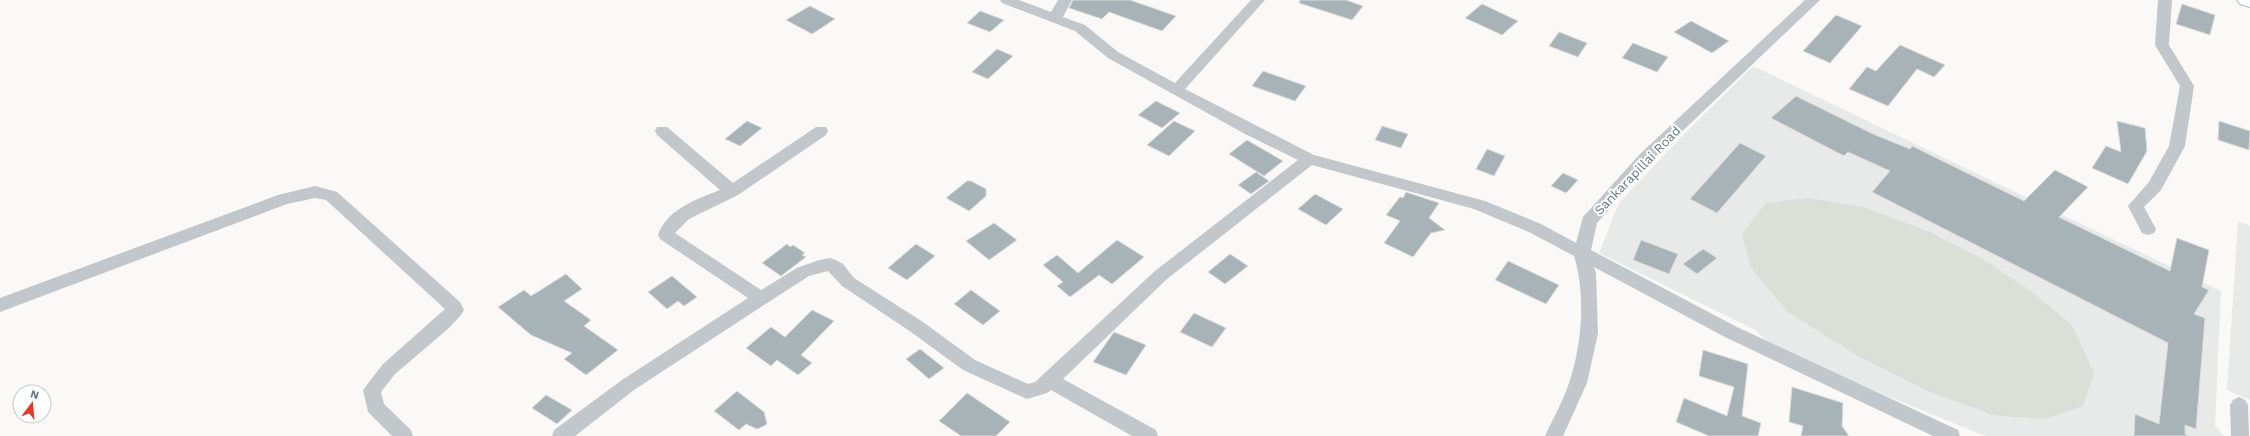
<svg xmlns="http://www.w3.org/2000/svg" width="2250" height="436" font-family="'Work Sans',sans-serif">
<rect width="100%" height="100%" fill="#faf9f8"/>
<g fill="#e8e9e9">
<polygon points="1753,66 2221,291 2215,426 2224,436 1985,436 1777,351 1755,330 1599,253 1619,203 1685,133"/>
<polygon points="2238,221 2250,226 2250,400 2227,390"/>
</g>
<polygon fill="#dbdfd7" points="1809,198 1863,207 1930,232 1983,259 2032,292 2072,325 2094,373 2083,406 2045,419 1993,415 1928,391 1858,356 1788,312 1751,268 1742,234 1766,203"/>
<g fill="#a7b3b7" stroke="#dcdbda">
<polygon points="1073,0 1130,0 1176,16 1162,31 1109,12 1102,19 1069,8"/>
<polygon points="1300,0 1346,0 1363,6 1352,20 1299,3"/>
<polygon points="1482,4 1518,21 1502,35 1465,18"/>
<polygon points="2182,4 2215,15 2210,35 2176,24"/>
<polygon points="810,6 835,19 812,34 786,20"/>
<polygon points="980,11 1004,20 990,32 967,23"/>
<polygon points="1836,15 1862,26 1830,63 1803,51"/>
<polygon points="1691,21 1729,41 1712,53 1674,32"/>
<polygon points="1559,32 1587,43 1578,57 1549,46"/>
<polygon points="1633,43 1668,57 1657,72 1622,58"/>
<polygon points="1900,45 1945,65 1934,77 1917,69 1888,106 1849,89 1867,67 1876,71"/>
<polygon points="997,49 1013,56 988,79 972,72"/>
<polygon points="1263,71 1306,86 1295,101 1252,86"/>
<polygon points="1796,96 1873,134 1910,149 1912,146 2024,201 2055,170 2088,187 2059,217 2170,271 2177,238 2209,250 2202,287 2209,290 2194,314 2205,318 2196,429 2185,425 2185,434 2188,436 2134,436 2135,414 2159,424 2168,343 1872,192 1890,171 1848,152 1844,156 1771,118"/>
<polygon points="1156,101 1180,113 1162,128 1138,115"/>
<polygon points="747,121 762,128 740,146 725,139"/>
<polygon points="1174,121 1195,131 1169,156 1147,145"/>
<polygon points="2117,121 2145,128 2147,151 2128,184 2092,168 2106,146 2121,152"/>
<polygon points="2219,121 2250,131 2249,150 2218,140"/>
<polygon points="1382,126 1408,134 1401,148 1375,140"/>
<polygon points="1247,140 1283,161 1264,176 1229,154"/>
<polygon points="1740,143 1766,156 1717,213 1690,199"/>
<polygon points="1487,149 1505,156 1494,176 1476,169"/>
<polygon points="1256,172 1269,181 1251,194 1238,185"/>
<polygon points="1563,173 1578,180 1566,193 1551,186"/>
<polygon points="967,181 971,181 986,189 986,196 969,211 946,198"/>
<polygon points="1406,192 1439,203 1429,218 1445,230 1431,233 1413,257 1384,243 1400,221 1386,215 1400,197 1403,198"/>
<polygon points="1315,194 1343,209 1326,225 1298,209"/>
<polygon points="994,223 1017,240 989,260 966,241"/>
<polygon points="1117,240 1144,257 1112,284 1099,275 1070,297 1057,286 1063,282 1043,265 1057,255 1078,273"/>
<polygon points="1641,240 1678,254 1669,274 1633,260"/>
<polygon points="787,244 790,247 793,245 805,253 802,255 806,257 781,276 762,263"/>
<polygon points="916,244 935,256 907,280 888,268"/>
<polygon points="1703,249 1717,258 1697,274 1683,264"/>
<polygon points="1230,254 1248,266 1225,284 1208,272"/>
<polygon points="1508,261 1559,285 1546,304 1495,280"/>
<polygon points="566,274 582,289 564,301 591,320 584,326 618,350 586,375 564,359 572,353 531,335 498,307 524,290 531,296"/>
<polygon points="672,276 697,297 684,306 678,301 667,309 648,292"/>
<polygon points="971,290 1000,311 983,325 954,304"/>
<polygon points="812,310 834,321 801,355 812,363 798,375 777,360 771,366 746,348 771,327 785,337"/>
<polygon points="1194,313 1226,328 1212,347 1180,332"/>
<polygon points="1114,332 1146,345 1126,375 1093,362"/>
<polygon points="920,349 944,368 929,379 906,359"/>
<polygon points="1703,350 1748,364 1742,416 1761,423 1758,436 1709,436 1676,422 1684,398 1727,416 1734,387 1699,376"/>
<polygon points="1792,387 1843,403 1842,426 1849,436 1801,436 1803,426 1789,422"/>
<polygon points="737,391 764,412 767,424 762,427 757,429 746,424 739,430 714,411"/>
<polygon points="967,393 1010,422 996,436 961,436 939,421"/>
<polygon points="546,395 572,410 557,424 532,408"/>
</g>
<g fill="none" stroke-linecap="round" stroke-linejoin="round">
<defs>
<polygon id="primary" points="2237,0 2250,0 2250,7 2240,4"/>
</defs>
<use href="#primary" stroke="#b2babd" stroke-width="2"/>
<g fill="#c1c7ca" fill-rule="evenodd">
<path d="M1000,0h19l32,12 7,-12h14l-9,17 22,8 33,27 57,31 76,-83h14l-80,89 129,66 171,46 56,23 35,19 7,-26 57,-63 165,-154h15l-170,162 -53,61 -6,27 146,77 221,103 2,6h-27l-208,-99 -131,-70 2,6 2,60 -11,50 -24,53h-18c8,-17 18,-35 24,-53 13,-38 17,-88 5,-127l-45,-24 -55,-23 -162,-44 -145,114 -104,100 93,51 2,6h-26l-81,-46 -4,3 -20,6 -64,-29 -52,-38 -69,-46 -14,-15 -19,5 -42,27 -133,87 -59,46h-23l2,-6 68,-50 126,-82 -88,-59 -2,-4c9,-26 39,-36 62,-45l-63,-55 -2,-4 2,-4h10l66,56 83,-56h10l2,4 -2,4 -88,60 -49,24 -14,14 86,57 36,-22 22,-8 11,-2 6,2 7,4 11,14 69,44 52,38 53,24 7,-2 120,-111 143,-111 -53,-26 -137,-76 -33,-27 -73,-28z"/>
<polygon points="2158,0 2172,0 2169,45 2194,86 2185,146 2161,190 2144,207 2156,229 2154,233 2148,235 2142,233 2128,206 2149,182 2169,146 2180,86 2155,45"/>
<polygon points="315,186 337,192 460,302 464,310 461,315 449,328 395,374 381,392 384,404 411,430 413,436 392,436 368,412 363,390 383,364 445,309 326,200 315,198 287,204 0,312 0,298 278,195"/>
<polygon points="2239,397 2245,400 2248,405 2249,436 2231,436 2230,405 2233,400"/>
</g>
<use href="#primary" fill="#fff" fill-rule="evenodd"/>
</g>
<g text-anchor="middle" stroke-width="4" stroke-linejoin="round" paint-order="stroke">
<g font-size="13" fill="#647a83" stroke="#fff">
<text transform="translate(1637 170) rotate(-46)" y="5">Sankarapillai Road</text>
</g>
</g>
<g transform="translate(32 404) rotate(16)"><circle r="19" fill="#ffffff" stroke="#c1cacd"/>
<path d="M0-3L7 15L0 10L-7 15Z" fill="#e7372b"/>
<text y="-6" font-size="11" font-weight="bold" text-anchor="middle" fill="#647a83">N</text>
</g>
</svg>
